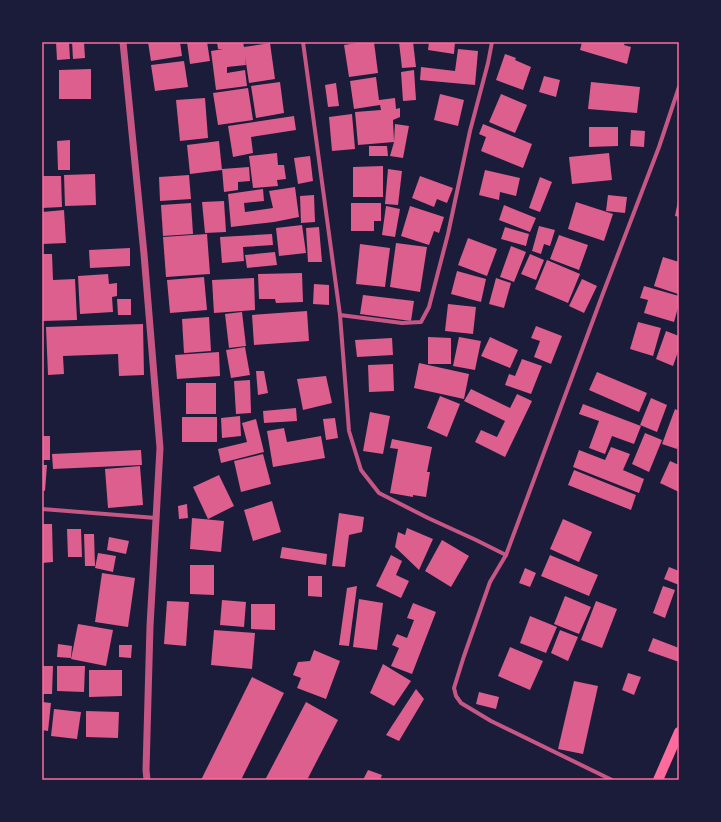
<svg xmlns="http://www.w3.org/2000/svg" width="721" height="822" font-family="Commissioner,sans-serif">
<rect width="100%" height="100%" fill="#1b1b3a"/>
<g fill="#dd5f8e">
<polygon points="56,42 69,42 70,59 57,60"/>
<polygon points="72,42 84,42 85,58 73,59"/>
<polygon points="148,42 180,42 182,56 151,61"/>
<polygon points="187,42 207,42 210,61 190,64"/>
<polygon points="217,42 243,42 244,47 270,43 275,79 249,83 245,56 246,65 227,67 227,73 245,70 247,86 216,90 211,51 223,49 218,49"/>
<polygon points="363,42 374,42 378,73 349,77 344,45"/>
<polygon points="399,42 413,42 416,67 402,68"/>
<polygon points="429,42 455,42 454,54 428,50"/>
<polygon points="582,42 625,42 624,45 631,47 627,64 580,50"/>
<polygon points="458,49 478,51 475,85 420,80 421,67 455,71"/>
<polygon points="505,54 516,58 515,60 531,67 523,90 496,80"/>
<polygon points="184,61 188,87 155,91 151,65"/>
<polygon points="91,69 91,99 59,99 59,70"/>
<polygon points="414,70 416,100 403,101 401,72"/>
<polygon points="544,76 560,80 556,97 539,92"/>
<polygon points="376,77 379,100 395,98 396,109 400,108 400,117 393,120 394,142 395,124 409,126 403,158 390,156 394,142 358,145 355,112 381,110 380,105 354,109 350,81"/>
<polygon points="280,82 284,113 256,118 251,86"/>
<polygon points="591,82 640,87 637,113 588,109"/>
<polygon points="336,83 339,106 328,107 325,85"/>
<polygon points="248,88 253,120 218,125 213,93"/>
<polygon points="440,94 464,100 458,126 434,120"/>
<polygon points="501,94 527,105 515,133 489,122"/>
<polygon points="205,98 208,138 180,141 176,100"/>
<polygon points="352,114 355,149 332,151 329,117"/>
<polygon points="294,116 296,130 251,137 253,153 233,157 228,126"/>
<polygon points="483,124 532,144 523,168 481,151 486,137 479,134"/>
<polygon points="589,127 618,127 618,146 589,147"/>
<polygon points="631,130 645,131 644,147 630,146"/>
<polygon points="70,140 70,170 58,170 57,141"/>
<polygon points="219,141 222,170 190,174 187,145"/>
<polygon points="369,146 387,146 388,156 369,156"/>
<polygon points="277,153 278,165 284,165 286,179 277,180 278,186 253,188 249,156"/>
<polygon points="609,153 612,180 572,184 569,157"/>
<polygon points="310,156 313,181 298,184 294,158"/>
<polygon points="383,166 383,197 353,197 353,167"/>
<polygon points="249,167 250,181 238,182 238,190 224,192 222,169"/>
<polygon points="388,169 402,171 398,205 385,204"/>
<polygon points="485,170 520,178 516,196 500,192 499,200 479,195"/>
<polygon points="95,174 96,205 65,206 64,175"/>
<polygon points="189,175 191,199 160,201 159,177"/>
<polygon points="42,176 61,176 62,207 42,208"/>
<polygon points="420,176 453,188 447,203 437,199 434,207 412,198"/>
<polygon points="540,177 552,182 540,212 529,208"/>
<polygon points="295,187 299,217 274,222 231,227 228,194 263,189 264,201 244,203 245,212 273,208 269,191"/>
<polygon points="314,195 315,222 301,223 300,196"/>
<polygon points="608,195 627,197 625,213 606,211"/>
<polygon points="224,201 226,232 205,233 202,202"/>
<polygon points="678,201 679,201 679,217 675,216"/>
<polygon points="576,202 613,214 604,241 568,229"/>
<polygon points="191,203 193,234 163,236 161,205"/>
<polygon points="351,203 381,203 381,221 374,221 374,231 351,231"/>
<polygon points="504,205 536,218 530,232 499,220"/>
<polygon points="386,206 400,209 395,237 382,235"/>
<polygon points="410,206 444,217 439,233 434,231 429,245 401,236"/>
<polygon points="64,210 66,243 42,244 42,212"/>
<polygon points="302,225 306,253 279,256 276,228"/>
<polygon points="539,226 555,230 550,246 544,244 541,254 532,251"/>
<polygon points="319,227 322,262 308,262 306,228"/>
<polygon points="505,227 529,234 526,246 501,239"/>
<polygon points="207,234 210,274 166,277 163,237"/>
<polygon points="272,234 273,245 243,247 244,261 222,263 220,237"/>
<polygon points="559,235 588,245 579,270 550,259"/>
<polygon points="468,238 497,249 487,276 458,265"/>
<polygon points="396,243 427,247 420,292 390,287"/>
<polygon points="360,244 390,248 385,287 356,284"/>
<polygon points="511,246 526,252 514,282 500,277"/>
<polygon points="130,248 130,266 90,268 89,250"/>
<polygon points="275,252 277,265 247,268 245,255"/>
<polygon points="42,254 52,254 53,280 75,279 77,320 42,321"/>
<polygon points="530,254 544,260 536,280 521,274"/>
<polygon points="663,257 679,262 679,291 678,294 654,286"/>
<polygon points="547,260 580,274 568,303 535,289"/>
<polygon points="457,271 486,279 481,302 451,294"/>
<polygon points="302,273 303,302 276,303 275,299 259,299 258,274"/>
<polygon points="108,274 109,284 117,283 117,296 112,297 113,312 80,314 78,276"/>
<polygon points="204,277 207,310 170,313 167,280"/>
<polygon points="254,278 255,310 214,313 212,280"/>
<polygon points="496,278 511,283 504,308 489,304"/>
<polygon points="582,279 597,286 584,313 569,306"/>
<polygon points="314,284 329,285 329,305 313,304"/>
<polygon points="644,286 679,296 679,304 674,322 644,313 648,300 640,298"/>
<polygon points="363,295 414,301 411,321 360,314"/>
<polygon points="117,299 131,299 131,315 118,315"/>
<polygon points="448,304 476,307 473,334 445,331"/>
<polygon points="307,311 309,341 254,345 252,315"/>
<polygon points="242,312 246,346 229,348 225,314"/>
<polygon points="209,317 211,351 184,353 182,319"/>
<polygon points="638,322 661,328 653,356 630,349"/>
<polygon points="143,324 144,375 119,376 118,354 63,356 64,374 48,375 46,327"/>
<polygon points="536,326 562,336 551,364 534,357 540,341 531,338"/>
<polygon points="666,331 679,336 679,349 673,366 656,359"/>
<polygon points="428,337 451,338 451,364 428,364"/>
<polygon points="459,337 481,341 475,370 453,366"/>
<polygon points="490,337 518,350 510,368 481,356"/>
<polygon points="392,338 393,355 357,357 355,340"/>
<polygon points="245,347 250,375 231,378 226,350"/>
<polygon points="219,352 220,376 177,379 175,355"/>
<polygon points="522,359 542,366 531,394 505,385 509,374 515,376"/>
<polygon points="419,363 469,374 464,399 414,388"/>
<polygon points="393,364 394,391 369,392 368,365"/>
<polygon points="256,371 264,371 268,393 258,395"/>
<polygon points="597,372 647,393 639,412 589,390"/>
<polygon points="326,376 332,403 303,410 297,379"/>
<polygon points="250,380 251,413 236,414 234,381"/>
<rect x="186" y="383" width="30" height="31"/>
<polygon points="471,389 510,408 517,394 532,401 505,457 475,442 481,430 497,437 505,421 464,401"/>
<polygon points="440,396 460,404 447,437 427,428"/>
<polygon points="651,398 667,405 657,432 640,425"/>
<polygon points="583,404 641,426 634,444 612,436 605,454 589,448 599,421 579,414"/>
<polygon points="296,408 297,421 264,423 263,411"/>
<polygon points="675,409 679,411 679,442 677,449 662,444"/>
<polygon points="370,412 390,416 383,454 363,451"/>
<polygon points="240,416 241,436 222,438 221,418"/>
<rect x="182" y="417" width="35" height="25"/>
<polygon points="335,418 338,438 326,440 323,419"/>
<polygon points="256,419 264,452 221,463 218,449 247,442 242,423"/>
<polygon points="284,428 287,442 321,436 325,458 273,467 267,431"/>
<polygon points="645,433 662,440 649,472 632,464"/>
<rect x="42" y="436" width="8" height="24"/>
<polygon points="392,439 432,447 427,472 430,472 426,497 413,495 413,497 390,493 398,449 390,448"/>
<polygon points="611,447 630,454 623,470 644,479 639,493 573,467 579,450 605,460"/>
<polygon points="141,450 142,465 53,469 52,454"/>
<polygon points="263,454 271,484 241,492 234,461"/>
<polygon points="670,461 679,465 679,492 660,483"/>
<polygon points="42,465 47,465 45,491 42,490"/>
<polygon points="140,466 143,505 108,508 105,469"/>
<polygon points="574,470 636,495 631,510 568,485"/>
<polygon points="219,475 234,506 208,519 193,487"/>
<polygon points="272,501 281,532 253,541 244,510"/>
<polygon points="187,504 188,518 179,519 178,506"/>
<polygon points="339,513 364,517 362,532 349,535 345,567 332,566"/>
<polygon points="192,518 224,521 221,552 190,549"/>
<polygon points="563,519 592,532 579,562 550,549"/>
<polygon points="42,524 52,524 53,562 42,563"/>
<polygon points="407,528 433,539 419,570 395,547 398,532 405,535"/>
<polygon points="67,529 81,529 82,557 68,557"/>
<polygon points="84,534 94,534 95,566 85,566"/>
<polygon points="109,537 129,541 126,554 107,550"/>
<polygon points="442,540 469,556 451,587 425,571"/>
<polygon points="282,547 327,554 326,565 280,558"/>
<polygon points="98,553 116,556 113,572 95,568"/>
<polygon points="391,555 402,561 396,575 409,581 401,598 376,586"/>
<polygon points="550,555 598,575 589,596 541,576"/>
<polygon points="190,565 214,565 214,595 190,594"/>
<polygon points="669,567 679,571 679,585 664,579"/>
<polygon points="525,568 536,573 530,587 519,583"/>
<polygon points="102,573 135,578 128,627 95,622"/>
<polygon points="308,576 322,576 322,597 308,596"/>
<polygon points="357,586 349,646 339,645 347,588"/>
<polygon points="663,586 675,590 665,618 653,613"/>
<polygon points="565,596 591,607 579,634 554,624"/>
<polygon points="359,599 383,603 377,650 353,647"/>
<polygon points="222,600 246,602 244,627 220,625"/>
<polygon points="167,601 189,602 186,646 164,644"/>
<polygon points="596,601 617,609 602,648 581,640"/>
<polygon points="413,603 436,612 412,674 391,666 399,648 392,645 397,634 407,638 414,620 407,618"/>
<polygon points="251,604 275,604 275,630 251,629"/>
<polygon points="530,616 557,627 546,653 520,643"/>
<polygon points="78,624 113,630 106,666 71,659"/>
<polygon points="214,630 255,633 252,669 211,665"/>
<polygon points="560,630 578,637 568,661 551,653"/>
<polygon points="653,638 679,648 679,662 648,651"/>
<polygon points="58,644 72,646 71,658 57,657"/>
<polygon points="119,645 132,645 131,658 119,657"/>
<polygon points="510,647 543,661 530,690 498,676"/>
<polygon points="314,650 340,661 326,699 297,688 301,678 293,675 298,662 310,661"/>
<polygon points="383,664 411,681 394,706 370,693"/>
<polygon points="42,666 53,666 52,694 42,694"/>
<polygon points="57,666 85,666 84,692 57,691"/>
<polygon points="89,670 122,670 122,696 89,697"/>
<polygon points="628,673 641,677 634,695 622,690"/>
<polygon points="252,677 284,693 241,780 201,780"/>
<polygon points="574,681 598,686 583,754 558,749"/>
<polygon points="416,689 424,699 399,741 386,735"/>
<polygon points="479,692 499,697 496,709 476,704"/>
<polygon points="42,702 51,703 48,731 42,730"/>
<polygon points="306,702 338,720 307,780 265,780"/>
<polygon points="54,709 81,712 77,739 51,736"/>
<polygon points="86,711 119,712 118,738 86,737"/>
<polygon points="368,770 382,775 380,780 363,780"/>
</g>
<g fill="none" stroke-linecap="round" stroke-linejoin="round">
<g stroke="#c65784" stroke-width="4">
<polyline points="303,42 340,315 402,323 421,322 429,307 448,234 470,131 488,63 492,42"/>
<polyline points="340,315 349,431 361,470 379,493 428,518 476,540 506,555 602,296 659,147 679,87"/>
<polyline points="42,509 156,518"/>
<polyline points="506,555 490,582 464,656 454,688 456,696 461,703 491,721 612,780"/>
</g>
<polyline stroke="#c65784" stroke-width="7" points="123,42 144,254 160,448 150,626 146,770 147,780"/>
<polyline stroke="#ff6b9d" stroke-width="10" points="658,780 679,732"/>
</g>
<rect width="721" height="822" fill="none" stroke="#1b1b3a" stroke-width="86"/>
<rect x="43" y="43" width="635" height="736" fill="none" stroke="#ff6b9d" stroke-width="1.5"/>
</svg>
